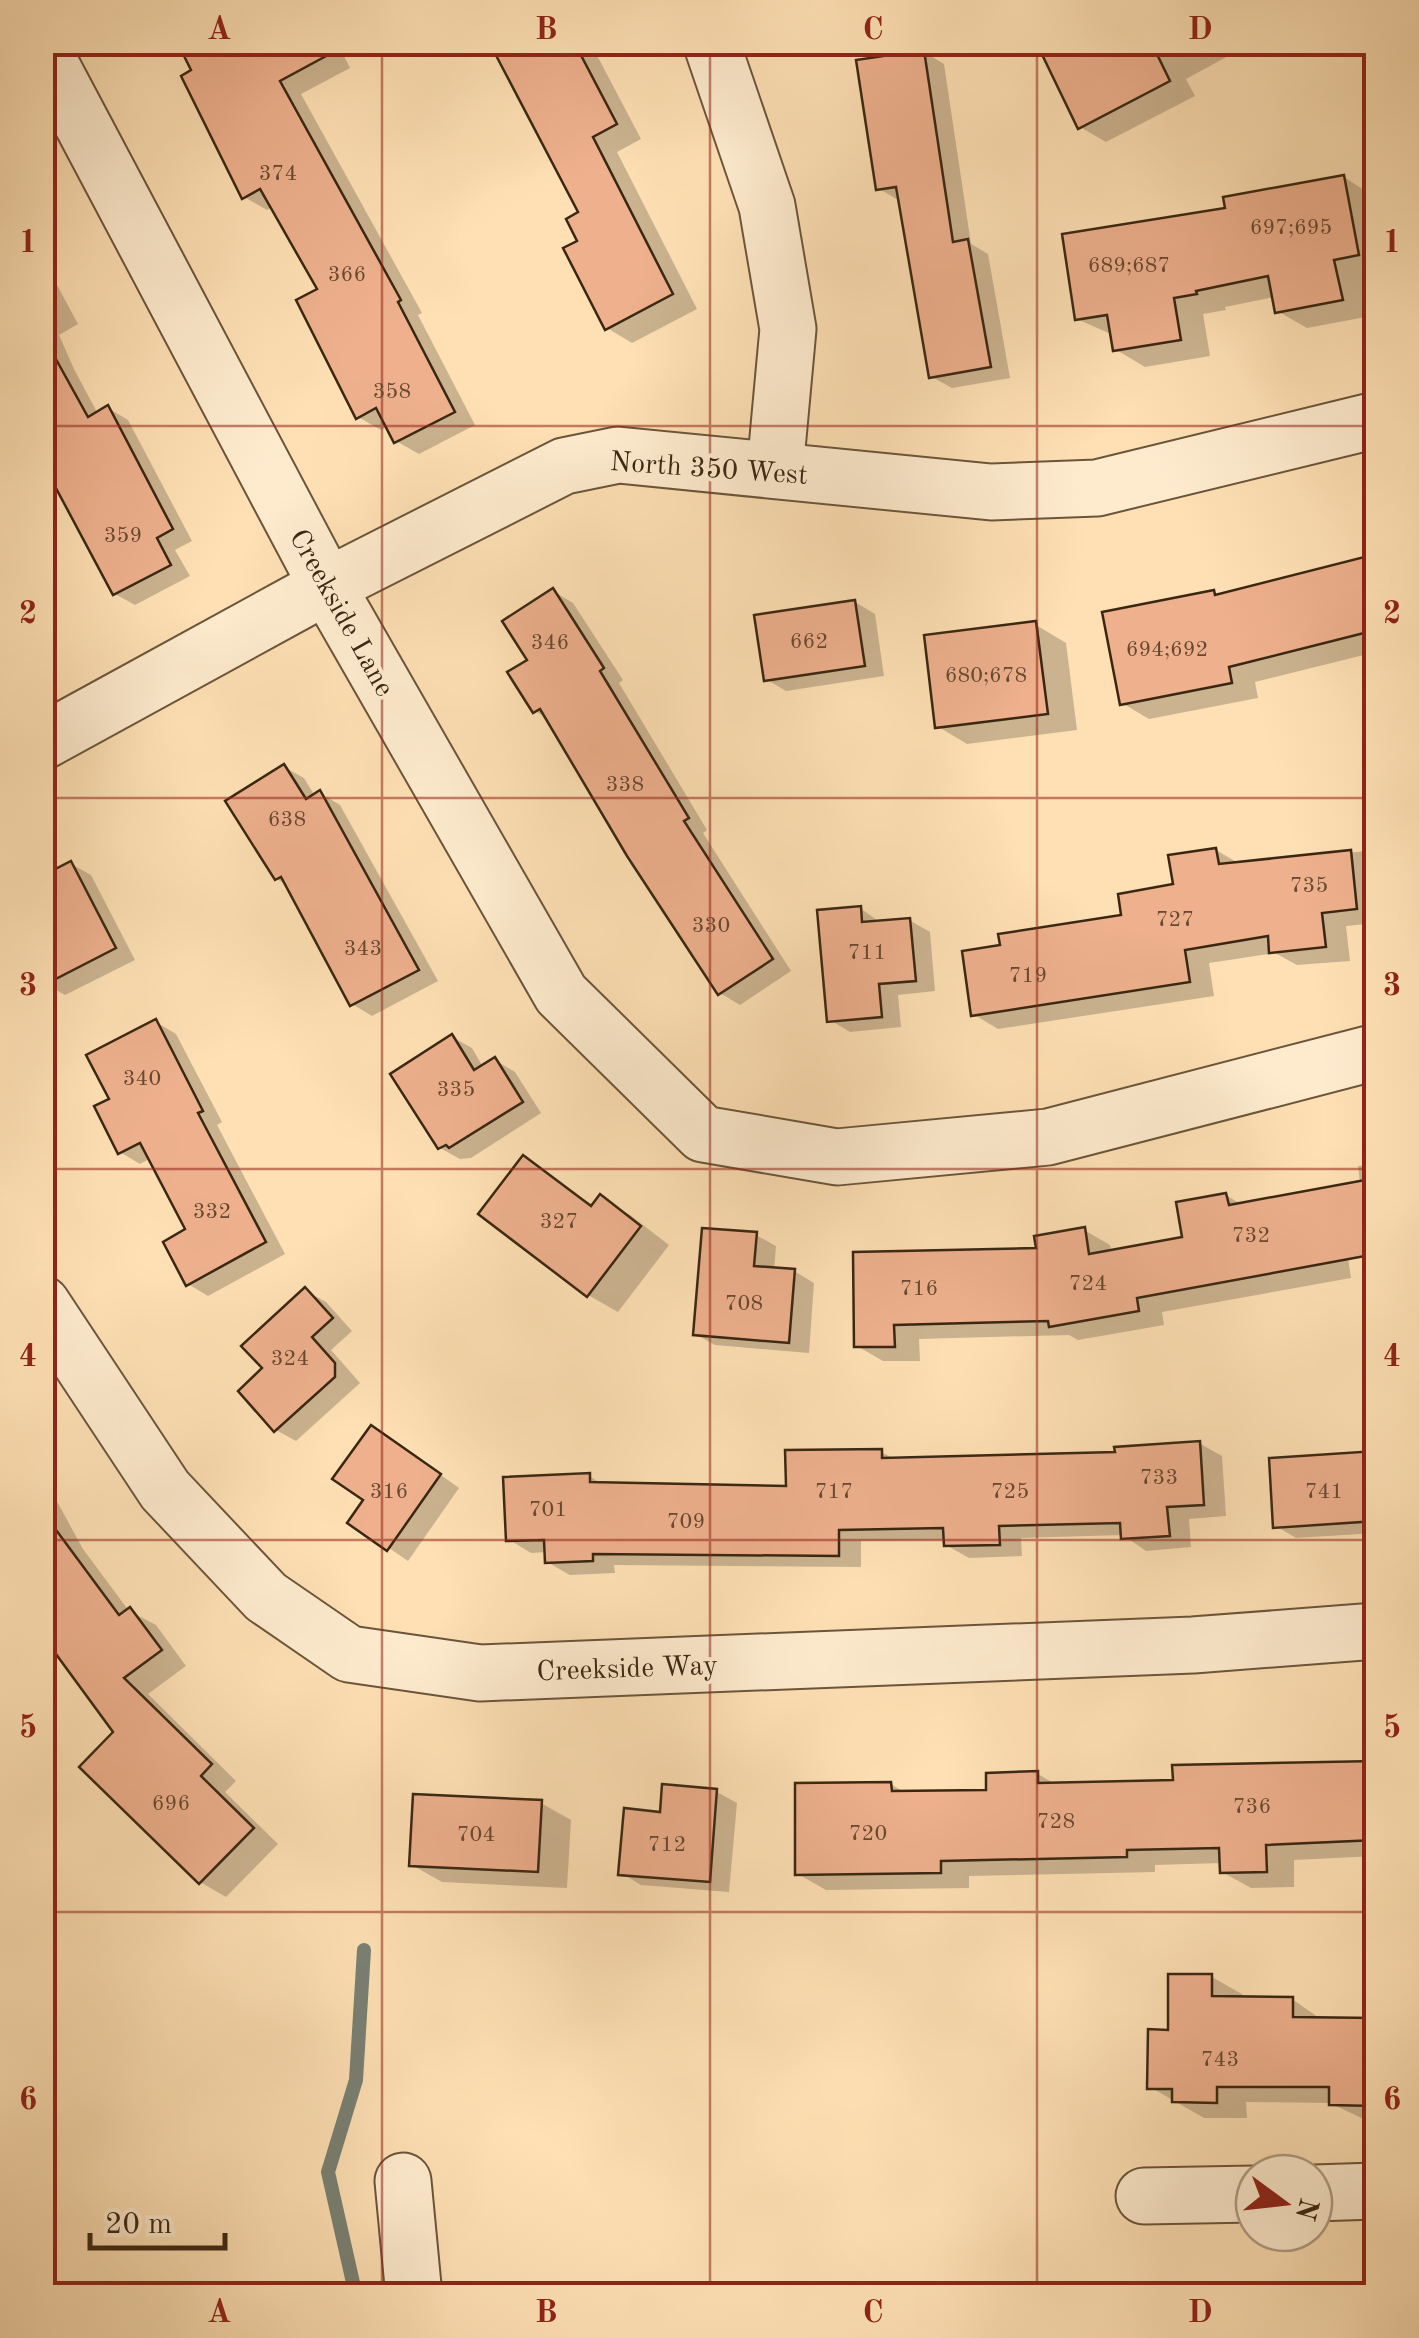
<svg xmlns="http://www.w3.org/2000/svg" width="1419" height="2338" font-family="'Old Standard TT',serif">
<rect width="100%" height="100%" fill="#fee0b4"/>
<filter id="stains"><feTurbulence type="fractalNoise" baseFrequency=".002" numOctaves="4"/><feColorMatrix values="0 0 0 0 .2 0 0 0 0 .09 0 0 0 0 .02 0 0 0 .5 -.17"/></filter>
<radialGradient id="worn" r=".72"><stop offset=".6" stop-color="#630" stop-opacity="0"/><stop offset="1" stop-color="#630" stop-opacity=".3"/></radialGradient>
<g fill="#0003">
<polygon points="337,42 350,68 301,94 422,313 418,315 475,425 419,454 396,441 388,426 381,430 358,417 320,290 273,207 267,210 244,197 184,77"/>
<polygon points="492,42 590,42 641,139 617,152 697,309 632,343 607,328 580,242 582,213"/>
<polygon points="1038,42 1254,42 1186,79 1195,96 1106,142 1080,127"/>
<polygon points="924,52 944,64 971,244 988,254 1010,378 952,388 932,377 898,200 878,188"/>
<polygon points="1344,177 1376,198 1376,274 1363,276 1371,316 1307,328 1277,311 1275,297 1225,307 1226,310 1203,314 1210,356 1145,367 1115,349 1113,335 1077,319 1228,210"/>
<polygon points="42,257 78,324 59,335 74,369 98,414 108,408 128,420 192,541 175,550 190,576 135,605 115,594 42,457"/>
<polygon points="1376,556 1376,652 1255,682 1258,698 1149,719 1122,703 1214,592 1221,596"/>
<polygon points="553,591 573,603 623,680 619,683 707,830 703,833 791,971 740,1005 720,993 549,719 535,711 530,661"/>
<polygon points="855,602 875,614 884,676 786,691 766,679"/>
<polygon points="1036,625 1066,643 1077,730 967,744 937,726"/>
<polygon points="284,767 304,778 315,796 320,793 340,805 438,981 372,1016 352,1004 289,886 277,879"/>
<polygon points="1216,850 1240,864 1376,850 1376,923 1346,926 1350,961 1297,965 1275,953 1209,963 1214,996 998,1029 973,1014 1003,948 1124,917 1176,887"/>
<polygon points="71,864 91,875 135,960 65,995 45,984"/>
<polygon points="860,908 881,923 909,920 930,932 935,991 898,995 901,1027 850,1032 830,1020"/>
<polygon points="156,1022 176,1034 222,1122 217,1125 285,1254 208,1296 188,1284 189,1230 151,1158 140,1164 120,1152 113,1100"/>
<polygon points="452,1037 472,1048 483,1067 495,1060 515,1072 541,1113 471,1158 460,1159 440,1148"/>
<polygon points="524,1158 594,1206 600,1198 630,1215 669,1245 618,1312 588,1295"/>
<polygon points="1376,1164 1376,1254 1348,1258 1351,1278 1162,1312 1164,1325 1078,1340 1069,1335 919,1339 920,1361 883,1361 857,1346 855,1255 1039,1250 1084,1230 1110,1245 1112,1253 1185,1240 1226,1195 1242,1205 1360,1183 1358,1166"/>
<polygon points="756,1235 776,1246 774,1270 794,1271 814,1283 809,1353 715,1345 695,1334"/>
<polygon points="306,1291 326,1302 352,1331 331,1350 360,1383 296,1441 276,1430 265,1368"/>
<polygon points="392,1440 459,1488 408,1561 351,1522 367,1500"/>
<polygon points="1199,1443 1222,1456 1226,1516 1189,1519 1191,1547 1146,1551 1123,1535 1021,1538 1022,1556 969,1558 946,1545 946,1540 861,1541 861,1567 614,1565 615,1573 570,1575 547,1562 547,1552 531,1553 508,1539 589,1476 604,1485 788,1488 881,1452 897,1460 1117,1454"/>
<polygon points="1376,1454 1376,1533 1296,1538 1276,1526 1271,1461"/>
<polygon points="42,1474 83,1549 129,1611 156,1625 186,1666 148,1694 236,1781 225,1792 278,1844 226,1897 200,1882 117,1732 42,1631"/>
<polygon points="1372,1750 1376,1750 1376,1856 1294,1860 1294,1887 1251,1888 1222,1872 1222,1863 1155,1865 1155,1872 969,1876 969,1888 826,1890 798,1874 891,1784 907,1794 988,1792 1038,1774 1057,1785 1175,1782 1372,1764"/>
<polygon points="717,1792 737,1803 729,1892 641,1885 621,1873 662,1814"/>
<polygon points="541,1803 571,1820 567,1888 442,1882 412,1865"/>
<polygon points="1212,1977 1242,1994 1242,1999 1292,1999 1322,2020 1376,2021 1376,2125 1330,2103 1246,2102 1247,2118 1204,2118 1150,2087 1170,2032"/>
<polygon points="1176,2283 1225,2286 1238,2293 1274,2296 1175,2296"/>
<polygon points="1310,2286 1376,2287 1376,2296 1310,2296"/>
</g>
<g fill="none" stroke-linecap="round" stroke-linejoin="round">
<polyline stroke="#798074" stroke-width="14" points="356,2296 328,2172 356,2080 364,1950"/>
</g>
<g fill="#eeb08d" stroke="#3a2712" stroke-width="2.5">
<polygon points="177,42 352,42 280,81 401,300 398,302 455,412 394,443 376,408 356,419 296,300 317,289 260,189 242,199 181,76 191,70"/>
<polygon points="489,42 574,42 617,124 593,137 673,294 605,330 563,248 577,241 566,219 578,212"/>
<polygon points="1036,42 1151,42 1170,81 1078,129"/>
<polygon points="924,50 953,242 968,239 991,367 929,378 896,187 876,190 856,60"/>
<polygon points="1344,175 1359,255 1334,260 1343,300 1275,313 1268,276 1196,291 1197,294 1174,298 1181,340 1113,351 1107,315 1075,320 1062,234 1225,208 1223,197"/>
<polygon points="42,334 88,417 108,405 173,529 157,538 171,565 113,595 42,462"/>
<polygon points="1376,554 1376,630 1229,667 1232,683 1120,705 1102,612 1214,590 1215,595"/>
<polygon points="553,588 604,668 600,671 689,818 684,821 773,959 718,995 627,856 540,709 533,713 507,672 527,660 502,621"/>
<polygon points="855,600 865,666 764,681 754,615"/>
<polygon points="1036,621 1048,714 935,728 924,635"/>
<polygon points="284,764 306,799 320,790 419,970 350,1006 281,877 275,880 225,801"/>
<polygon points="1216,848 1219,864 1351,850 1357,909 1322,913 1326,947 1269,953 1268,936 1185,950 1190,982 971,1016 962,951 1000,945 998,934 1121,915 1118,894 1173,884 1168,855"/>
<polygon points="71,861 116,948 42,986 42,876"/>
<polygon points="861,906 862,922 910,918 916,981 879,984 882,1017 827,1022 817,910"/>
<polygon points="156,1019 203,1111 198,1113 266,1242 186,1286 163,1242 185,1229 140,1143 118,1154 94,1106 109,1099 86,1055"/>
<polygon points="452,1034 474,1070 495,1057 523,1102 449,1148 446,1145 438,1149 390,1074"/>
<polygon points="523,1155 591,1206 600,1194 641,1226 587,1297 478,1214"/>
<polygon points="1376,1178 1376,1254 1137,1298 1139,1311 1049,1327 1048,1321 894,1325 895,1347 854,1347 853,1252 1036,1248 1034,1236 1085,1227 1089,1254 1182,1237 1176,1202 1226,1193 1229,1205"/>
<polygon points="702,1228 757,1232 754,1266 795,1269 789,1343 693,1335"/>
<polygon points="305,1287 333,1318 312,1337 335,1363 335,1377 274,1432 238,1391 262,1368 241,1346"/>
<polygon points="371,1425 441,1474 387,1551 347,1523 363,1500 332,1479"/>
<polygon points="1200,1441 1204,1505 1167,1507 1170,1536 1121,1539 1120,1523 999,1526 1000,1545 944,1546 943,1528 839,1530 839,1556 593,1554 593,1561 545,1563 544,1540 506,1541 503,1477 590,1473 590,1482 786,1486 785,1450 882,1449 882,1458 1115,1452 1114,1447"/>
<polygon points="1376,1451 1376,1521 1273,1528 1269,1458"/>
<polygon points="42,1511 119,1615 130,1607 162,1650 124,1678 212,1764 201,1776 254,1828 199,1884 79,1767 113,1732 42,1635"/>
<polygon points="1376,1761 1376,1840 1266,1845 1267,1872 1220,1873 1219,1848 1127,1850 1127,1857 941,1861 941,1873 795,1875 795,1783 891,1782 892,1791 986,1790 986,1773 1038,1771 1038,1783 1173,1780 1172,1765"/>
<polygon points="662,1784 717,1789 710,1882 618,1875 624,1808 660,1812"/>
<polygon points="413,1794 542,1800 538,1872 409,1866"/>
<polygon points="1168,1974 1212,1974 1212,1996 1293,1997 1293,2017 1376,2018 1376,2106 1329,2105 1329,2087 1217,2087 1217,2103 1172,2102 1172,2089 1147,2089 1148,2029 1168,2030"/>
</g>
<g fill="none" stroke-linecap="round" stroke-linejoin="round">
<defs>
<g id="street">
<polyline points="711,42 767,206 788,329 775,470"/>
<polyline points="42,48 327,586 561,994 703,1134 837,1157 1048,1137 1376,1052"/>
<polyline points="42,742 327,586 564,466 618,455 991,492 1097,488 1376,420"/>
<polyline points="42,1304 165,1490 266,1597 349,1654 480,1673 1193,1645 1376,1631"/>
<polyline points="403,2181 414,2296"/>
<polyline points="1314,2193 1376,2191"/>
<polyline points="1144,2196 1254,2194"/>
</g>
</defs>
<use href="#street" stroke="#6b553a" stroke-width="59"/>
<use href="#street" stroke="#feebce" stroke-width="55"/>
</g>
<path fill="none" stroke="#8f2418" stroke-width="2.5" stroke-opacity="0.55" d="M382,42v2254M710,42v2254M1037,42v2254M42,426h1334M42,798h1334M42,1169h1334M42,1540h1334M42,1912h1334"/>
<g text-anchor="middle" stroke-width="8" stroke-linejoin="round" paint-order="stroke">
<g font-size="22" fill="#674931">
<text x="278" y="180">374</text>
<text x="1291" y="234">697;695</text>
<text x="1129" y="272">689;687</text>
<text x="347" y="281">366</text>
<text x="392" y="398">358</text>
<text x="123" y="542">359</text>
<text x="809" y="648">662</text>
<text x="550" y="649">346</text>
<text x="1167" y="656">694;692</text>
<text x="986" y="682">680;678</text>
<text x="625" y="791">338</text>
<text x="287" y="826">638</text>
<text x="1309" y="892">735</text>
<text x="1175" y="926">727</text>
<text x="711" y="932">330</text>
<text x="363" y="955">343</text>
<text x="867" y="959">711</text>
<text x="1028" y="982">719</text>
<text x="142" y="1085">340</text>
<text x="456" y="1096">335</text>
<text x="212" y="1218">332</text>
<text x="559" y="1228">327</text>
<text x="1251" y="1242">732</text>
<text x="1088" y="1290">724</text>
<text x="919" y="1295">716</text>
<text x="744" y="1310">708</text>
<text x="290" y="1365">324</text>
<text x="1159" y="1484">733</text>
<text x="389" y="1498">316</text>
<text x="834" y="1498">717</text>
<text x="1010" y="1498">725</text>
<text x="1324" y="1498">741</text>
<text x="548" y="1516">701</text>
<text x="686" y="1528">709</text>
<text x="171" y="1810">696</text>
<text x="1252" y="1813">736</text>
<text x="1056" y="1828">728</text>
<text x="868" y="1840">720</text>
<text x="476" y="1841">704</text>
<text x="667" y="1851">712</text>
<text x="1220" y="2066">743</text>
</g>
<g font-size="28" fill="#3a2712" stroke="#feebce">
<text transform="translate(709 467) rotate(4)" y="10">North 350 West</text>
<text transform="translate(343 612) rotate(61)" y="10">Creekside Lane</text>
<text transform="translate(627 1667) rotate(-2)" y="10">Creekside Way</text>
</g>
</g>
<rect width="1419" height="2338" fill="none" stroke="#fee0b4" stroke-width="110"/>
<g transform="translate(1284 2203) rotate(105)"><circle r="48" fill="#feebce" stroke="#b09d83" stroke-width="2.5"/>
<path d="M0-8L18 38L0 25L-18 38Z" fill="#8f2418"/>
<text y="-15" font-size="28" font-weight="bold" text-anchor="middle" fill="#3a2712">N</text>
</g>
<path d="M90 2233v15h135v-15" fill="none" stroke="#3a2712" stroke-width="5"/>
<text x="105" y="2233" font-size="30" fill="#3a2712" stroke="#feebce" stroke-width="8" paint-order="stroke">20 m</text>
<rect x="55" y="55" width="1309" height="2228" fill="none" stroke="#8f2418" stroke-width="4"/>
<g font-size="32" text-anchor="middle" font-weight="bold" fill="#8f2418">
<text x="219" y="39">A</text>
<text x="546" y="39">B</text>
<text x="873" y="39">C</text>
<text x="1200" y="39">D</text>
<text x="28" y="252">1</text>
<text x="1392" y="252">1</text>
<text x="28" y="623">2</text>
<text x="1392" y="623">2</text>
<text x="28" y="995">3</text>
<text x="1392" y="995">3</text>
<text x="28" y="1366">4</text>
<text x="1392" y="1366">4</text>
<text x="28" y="1737">5</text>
<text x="1392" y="1737">5</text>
<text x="28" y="2109">6</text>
<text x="1392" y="2109">6</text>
<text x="219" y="2322">A</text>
<text x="546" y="2322">B</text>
<text x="873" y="2322">C</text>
<text x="1200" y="2322">D</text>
</g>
<rect width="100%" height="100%" filter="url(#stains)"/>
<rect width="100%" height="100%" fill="url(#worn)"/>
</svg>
